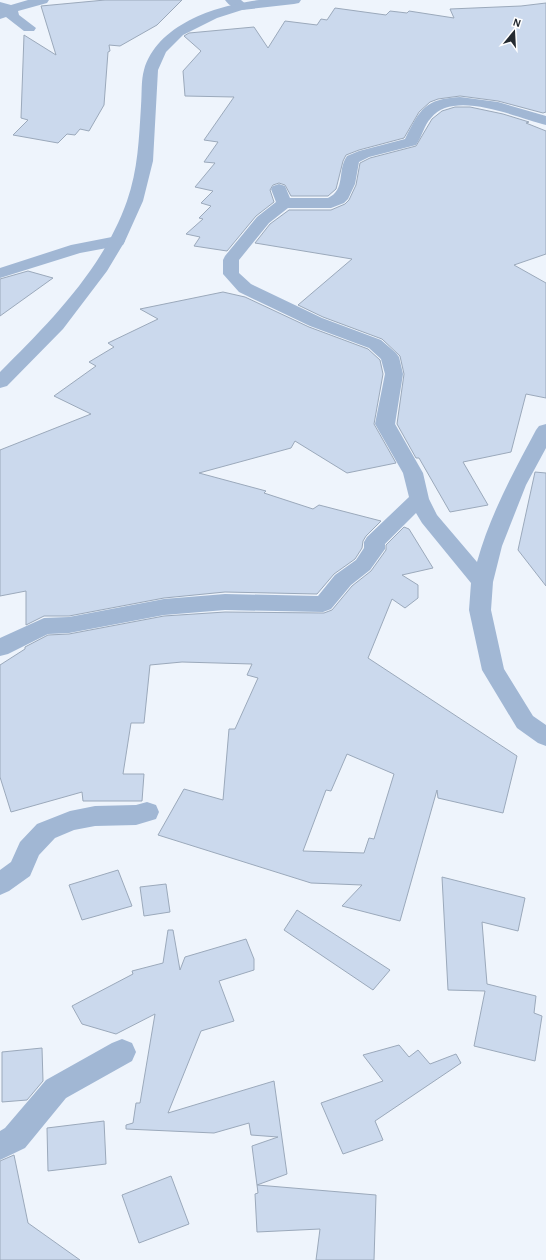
<svg xmlns="http://www.w3.org/2000/svg" width="546" height="1260" font-family="'Alegreya Sans',sans-serif">
<rect width="100%" height="100%" fill="#eef4fc"/>
<g fill="#cbd9ed" stroke="#9ba9bb" fill-rule="evenodd">
<polygon points="105,0 182,0 157,25 120,46 109,45 110,51 108,52 104,105 89,131 80,129 75,135 67,134 58,143 13,135 28,120 21,118 24,35 56,55 41,6"/>
<polygon points="546,3 546,112 543,113 498,101 460,96 438,99 430,102 419,112 404,138 359,150 346,155 343,161 336,189 328,196 291,196 285,185 279,183 273,185 270,190 274,202 256,216 227,251 194,246 200,237 186,234 203,219 199,218 211,206 201,203 213,191 195,187 215,163 204,162 218,142 204,140 234,97 185,96 183,71 201,51 184,36 189,33 254,27 268,48 285,21 317,25 321,19 327,20 335,8 386,15 390,11 407,13 409,11 454,18 450,9 521,6"/>
<polygon points="455,107 470,107 503,114 529,122 526,123 546,131 546,254 514,265 546,283 546,398 526,394 511,452 463,462 488,505 450,512 419,458 416,458 397,424 404,374 400,356 382,339 323,317 298,305 352,259 255,243 270,224 289,210 331,210 345,204 349,200 356,185 360,163 370,158 416,146 432,119 442,111"/>
<polygon points="28,271 53,278 0,316 0,279"/>
<polygon points="223,292 245,297 309,327 368,349 380,360 383,374 374,424 396,463 347,473 295,441 291,448 199,473 266,491 264,493 313,509 319,505 381,521 366,536 363,541 362,548 355,559 334,574 317,594 225,592 164,598 69,616 44,616 26,625 26,591 0,596 0,450 91,414 54,396 96,366 89,362 114,347 108,343 158,319 140,309"/>
<polygon points="535,472 546,473 546,586 518,550"/>
<path d="M404,527l5,2 24,39 -31,7 16,10v13l-13,10 -13,-9 -24,59 149,98 -14,57 -65,-15 -1,-8 -37,131 -58,-15 20,-21 -51,-2 -153,-48 26,-46 39,11 6,-71h6l23,-51 -11,-3 5,-11 -70,-2 -32,3 -6,58h-13l-8,51h21l-2,27h-59l-1,-9 -71,20 -11,-35v-112l25,-16v-2l23,-12 21,-1 95,-18 61,-4 99,1 8,-3 20,-24 19,-15 15,-21v-5zM347,754l47,20 -20,65 -5,-1 -5,15 -61,-2 23,-61 5,1z"/>
<polygon points="118,870 132,906 82,920 69,885"/>
<polygon points="442,877 525,898 518,931 482,922 487,984 536,996 534,1013 542,1016 535,1061 474,1046 485,991 448,990"/>
<polygon points="166,884 170,912 144,916 140,887"/>
<polygon points="297,910 390,970 373,990 284,930"/>
<polygon points="168,930 173,930 180,970 185,957 246,939 254,959 254,970 219,981 234,1021 201,1031 168,1113 274,1081 287,1174 257,1185 252,1146 278,1137 251,1135 249,1123 214,1133 126,1129 126,1125 133,1123 136,1103 140,1103 155,1014 116,1034 82,1024 72,1006 133,974 132,971 163,963"/>
<polygon points="399,1045 409,1057 418,1050 430,1064 456,1054 461,1063 375,1121 383,1140 343,1154 321,1103 383,1081 363,1055"/>
<polygon points="42,1048 43,1081 27,1100 2,1102 2,1052"/>
<polygon points="104,1121 106,1164 48,1171 47,1128"/>
<polygon points="14,1155 28,1223 80,1260 0,1260 0,1161"/>
<polygon points="171,1176 189,1224 139,1243 122,1195"/>
<polygon points="257,1185 376,1195 374,1260 316,1260 320,1229 257,1232 255,1194 258,1193"/>
</g>
<g fill="none" stroke-linecap="round" stroke-linejoin="round">
<g fill="#a1b7d4" fill-rule="evenodd">
<polygon points="28,0 49,0 47,3 18,11 19,15 36,28 34,31 24,31 6,17 0,19 0,2 11,5"/>
<path d="M225,0h16l7,6 -2,3c-8,2 -16,-2 -21,-9z"/>
<path d="M460,97l38,5 48,14v9c-29,-7 -92,-36 -115,-7 -7,7 -9,19 -15,27l-47,12 -10,5 -4,22 -7,15 -4,4 -13,5h-43l-19,15 -30,37v13l12,11 71,34 59,22 15,13 3,4 4,17 -8,50 28,49 6,26 8,16 40,47c13,-47 36,-89 59,-132l3,-4 7,-2v24l-20,37 -24,61 -9,36 -2,28 13,59 29,47 13,9v21l-8,-3 -21,-15 -35,-58 -13,-60 2,-27 -49,-60 -6,-10 -31,31v5l-15,21 -19,15 -20,24 -8,3 -98,-2 -61,5 -95,18 -21,1 -40,20 -8,2v-18l44,-20 25,-1 95,-18 61,-5 93,2 17,-21 21,-15 8,-12v-6l3,-5 42,-40 -6,-24 -28,-49 10,-50 -4,-15 -12,-11 -59,-22 -71,-34 -16,-18v-14l2,-4 32,-39 19,-15 -5,-13 2,-3 6,-2 6,2 5,12h38c18,-8 9,-28 19,-42l12,-5 46,-12c15,-30 20,-40 55,-42z"/>
<polygon points="117,236 123,237 125,241 123,245 80,253 0,278 0,268 71,245"/>
<polygon points="147,802 156,805 159,812 156,819 136,825 95,826 74,830 55,838 39,855 30,876 9,891 0,895 0,870 11,862 20,842 37,824 70,811 95,806 136,805"/>
<polygon points="122,1039 132,1043 136,1052 132,1061 66,1098 25,1148 0,1160 0,1131 5,1128 46,1080 112,1043"/>
</g>
<path fill="#a1b7d4" fill-rule="evenodd" d="M259,0h42l-2,3 -5,1 -52,6 -25,8 -34,17 -17,17 -8,18 -5,91 -10,40 -18,40 -18,30 -44,58 -56,57 -7,2v-16c50,-50 103,-103 127,-171 11,-31 12,-63 14,-95 1,-12 0,-26 3,-36 13,-46 73,-65 115,-70z"/>
</g>
<g transform="translate(514 32) rotate(18)" stroke="#ffffff" stroke-width="3" paint-order="stroke">
<path d="M0-3L7 15L0 10L-7 15Z" fill="#242a31"/>
<text y="-6" font-size="11" font-weight="bold" text-anchor="middle" fill="#242a31">N</text>
</g>
</svg>
